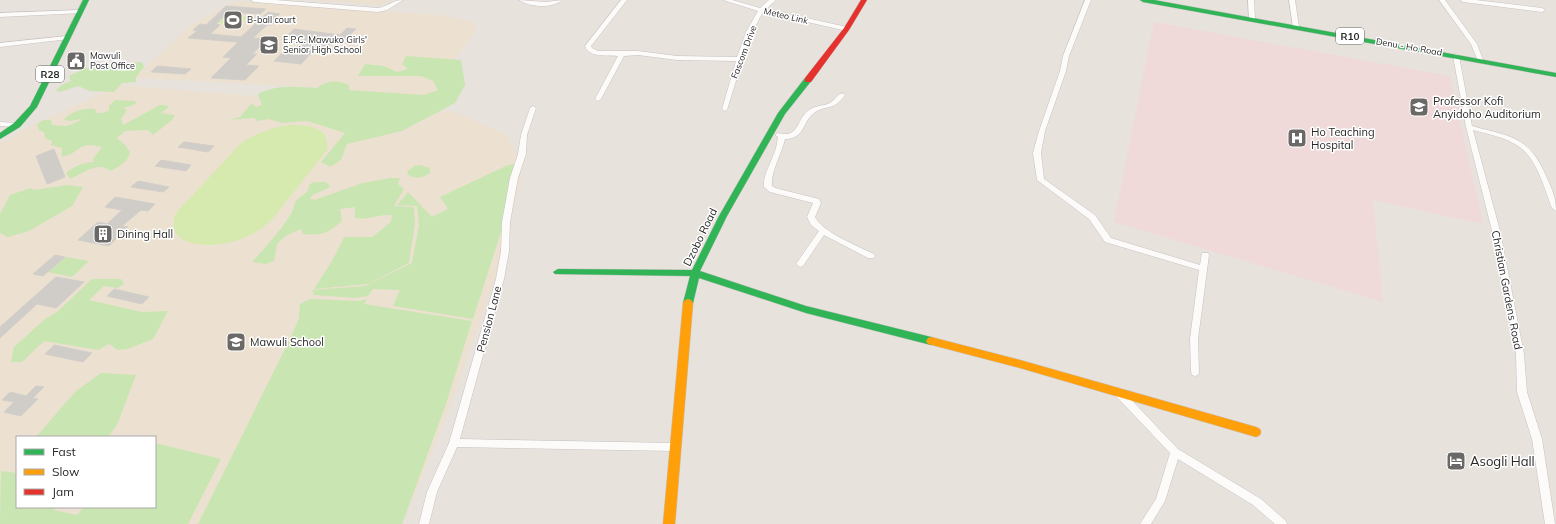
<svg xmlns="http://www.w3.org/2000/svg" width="1556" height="524" font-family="Mulish,sans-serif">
<rect width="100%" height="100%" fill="#e8e2dc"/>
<g fill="#ece1d0" fill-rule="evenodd">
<polygon points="314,0 390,0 380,5"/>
<polygon points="235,1 439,15 474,22 476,31 455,59 459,77 450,86 428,97 329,88 134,78 188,28 187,27"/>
<path d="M121,85l335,27 51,23 16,34 -26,104 -49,139 -45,112h-403v-381l35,-19zM17,437h138v70h-138z"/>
</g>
<polygon fill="#efdad9" points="1154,22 1450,76 1483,224 1373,200 1383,302 1114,222"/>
<g fill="#c9e5b2">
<path d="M406,56l55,4 4,25 -10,18 -53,28 -55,13 -6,16 -11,7 -9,-5 24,-29 -38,-12 -25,2 -13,-4 -12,2 -3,-3 -26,2 12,-3 12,-14 4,4 6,-2 -4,-11c18,-10 40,-7 59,-6 10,-8 20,-8 32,-3v5l75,5 14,-5 -5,-9 -12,-5h-63l7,-12 19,2 13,6 11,-3 -6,-5z"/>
<polygon points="142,62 144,67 136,77 136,82 122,83 114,92 90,91 78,86 60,92 56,90 63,84 71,81 69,76 86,68 93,69 105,65 120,67 131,63"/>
<path d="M115,100l20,1 1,3 -13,4 4,2 -6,9 2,6 37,-20h5l4,2 -8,6 14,2 -2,4 -20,16 -5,-5 -23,1 -8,7 8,7 5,7c-2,10 -11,15 -20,19 -11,-11 -29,3 -40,8l-4,-6c8,-7 18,-11 28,-11l-1,-3 9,-12c-26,-6 -20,6 -40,10v-9l-11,-3 1,-4 -7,-3 -1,-6 -6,-2 1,-2 -2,-3c4,-5 7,-6 14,-5l1,5 15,1 14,-6 -1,-1 -9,2 -7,-1c5,-8 22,-13 31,-11l2,4h6l7,-3h-1v-4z"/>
<polygon points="516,164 521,170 473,319 393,306 400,290 373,289 368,296 355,298 314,295 312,290 365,286 412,263 419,225 417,206 397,205 408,192 432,217 448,209 440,197 508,165"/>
<path d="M420,165l10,3v5c-8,5 -14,7 -23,1l1,-3 6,-5z"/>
<path d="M390,178h10l-2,6 6,5 -10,17 20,1 1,17 -6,39 -41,21 -54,5 18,-28 12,-24h28l19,-15 1,-7c-15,-1 -22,5 -37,3v-11l-15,2 2,12c-14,12 -20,15 -39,13l-2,-5 -14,6 -10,9 -3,17 -8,3 -14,-2c13,-14 33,-36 41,-52 1,-3 1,-6 3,-9 5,-7 13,-6 13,-16l5,-3h12l4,5 -17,8 -3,3 4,2 49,-17z"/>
<polygon points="68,185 83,187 72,206 29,231 8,237 0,233 0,214 10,195 31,188 34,190"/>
<polygon points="66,257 89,261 72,277 48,272"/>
<polygon points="92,279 121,279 124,284 117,288 104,286 89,300 142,312 168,311 153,339 128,349 118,350 109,344 98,350 44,341 22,362 11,362 14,347 45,319 56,313"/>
<polygon points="310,299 359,301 367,299 364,304 472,321 446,404 402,524 198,524 291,337 299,318 300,304"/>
<polygon points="101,373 136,375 117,425 108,437 36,437 75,392"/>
<polygon points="155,443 221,459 188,524 0,524 1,471 17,473 17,507 56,507 54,510 77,515 84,507 155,507"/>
</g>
<g fill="#d6eaaf">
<polygon points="226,15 248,17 239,25 218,23"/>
<path d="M288,125c19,0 42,0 39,25 -14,18 -28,35 -42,53 -6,7 -11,15 -18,21 -20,17 -56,27 -81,17 -13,-5 -14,-16 -11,-27l67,-72c15,-9 29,-14 46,-17z"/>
</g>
<g fill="#d0ccc8" stroke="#d2cec9">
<polygon points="226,6 266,9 260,14 229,12 216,24 220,25 210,34 241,37 268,12 280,14 273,19 277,20 271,25 267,25 253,38 268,39 252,54 257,54 246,65 259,66 245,80 211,78 231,58 223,57 238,42 188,38 197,31 193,30 200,24 206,25"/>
<polygon points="347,28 356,29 344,41 335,40 325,50 322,51 314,50 301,64 274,61 286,49 293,50 306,38 287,36 294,29 340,35"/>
<polygon points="157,66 191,69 185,74 151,72"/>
<polygon points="184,142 214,146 208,152 178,147"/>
<polygon points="54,149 65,177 47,184 36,156"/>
<polygon points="161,160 191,165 186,171 155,166"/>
<polygon points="138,181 169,187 163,192 131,187"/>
<polygon points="115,197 155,204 148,211 141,210 122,226 128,227 109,246 78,240 98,222 107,224 122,210 105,207"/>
<polygon points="55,255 65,257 43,276 33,274"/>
<polygon points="56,277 84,282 56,308 37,304 0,338 0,327"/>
<polygon points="114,289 149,297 142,304 107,296"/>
<polygon points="54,345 92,353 83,362 45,354"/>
<polygon points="36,386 44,387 33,398 38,399 21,416 4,412 14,402 2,400 10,392 26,396"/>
</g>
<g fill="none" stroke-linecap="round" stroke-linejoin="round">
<defs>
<g id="street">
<path d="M251,0h24l103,8c9,-1 15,-8 25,-8l-16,10 -9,2 -124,-10z"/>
<path d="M519,0l27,2 16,-2c-10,9 -33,7 -43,0z"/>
<path d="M621,0h6l-36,46 1,2 6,3h40l39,5 60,1 9,-25 12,-21 -35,-11h9l28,8 9,-8h7l-10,9 81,18 3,2 -3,2 -84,-19 -5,9 -11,24 -20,65 -2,1 -3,-2 14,-48 -59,-1 -39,-5 -14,1 -23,43 -3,2 -3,-2 23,-43c-10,-1 -29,2 -33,-10z"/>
<polygon points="1085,0 1091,0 1069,56 1066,71 1045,131 1041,153 1044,179 1095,215 1111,238 1200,265 1202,253 1208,253 1209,255 1198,339 1199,372 1198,375 1195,376 1192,375 1191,372 1190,339 1199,270 1105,242 1089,219 1037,180 1033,153 1039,131 1060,71 1063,56"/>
<polygon points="1248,0 1254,0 1255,19 1252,21 1249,19"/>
<polygon points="1289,0 1295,0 1299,27 1298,28 1296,29 1293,27"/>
<polygon points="1439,0 1445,0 1477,44 1483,60 1482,61 1478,61 1471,44"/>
<polygon points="1460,0 1476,0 1542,8 1545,10 1542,12 1463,2"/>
<polygon points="80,10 83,12 82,13 0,17 0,13"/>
<polygon points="67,36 70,38 69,39 0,47 0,43"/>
<path d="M1456,54l3,2 13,70c40,11 57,10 75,52 5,11 9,20 9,33l-4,-3c-8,-20 -15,-50 -34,-62 -13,-9 -30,-12 -45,-16l27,101 24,123 3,38 15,47 13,85h-10l-13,-85 -15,-47 -1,-38 -24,-123 -26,-104 -13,-71z"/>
<path d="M842,93l3,2c-12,17 -19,9 -31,18 -12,9 -9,26 -29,26 -3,14 -15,34 -13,47l3,2 44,11 2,4 -6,14c7,15 43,29 59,37l1,2 -1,2h-6l-44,-23 -21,31 -3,1 -4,-3 23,-33 -8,-6 -4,-8 6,-14 -43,-11 -6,-5c-1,-11 5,-20 9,-31 3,-6 4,-12 5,-19l-3,-2 3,-2c22,6 18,-14 31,-23 7,-5 15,-4 21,-7 5,-3 7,-8 12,-10z"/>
<polygon points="533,106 536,108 527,135 526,154 518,178 510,222 509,251 504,279 460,439 674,443 677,444 679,447 677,450 674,451 457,447 437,492 429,524 419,524 427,492 449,443 496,279 501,251 502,222 510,178 518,154 521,135 530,108"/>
<polygon points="0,122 17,123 20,125 17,127 0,126"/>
<polygon points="1118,388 1121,389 1178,449 1261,499 1286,521 1287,524 1275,524 1253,505 1178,459 1165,501 1151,524 1140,524 1156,499 1170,453 1115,395 1113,392 1115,389"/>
</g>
<g id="fast">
<polygon points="83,0 89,0 37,107 20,127 0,139 0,133 14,123 30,106"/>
<polygon points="1140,0 1154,0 1556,73 1556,77 1143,2"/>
<polygon points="805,78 808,78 812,80 785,114 727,216 700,271 806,306 931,337 934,338 936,341 934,344 931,345 806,313 699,278 693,303 691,306 685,306 683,303 690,276 555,274 553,272 558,269 692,270 719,216 778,113"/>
</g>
<g id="slow">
<polygon points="688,299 691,300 693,303 675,524 663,524 683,303 685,300"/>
<polygon points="931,337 1020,360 1256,427 1260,429 1261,432 1260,435 1256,437 1020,368 928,344 926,341 928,338"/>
</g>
<polygon id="jam" points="861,0 867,0 849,30 811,82 805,82 805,78 844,28"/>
</defs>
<use href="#street" stroke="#c5c2c3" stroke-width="1"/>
<use href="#fast" stroke="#c5c2c3" stroke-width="1"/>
<use href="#slow" stroke="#c5c2c3" stroke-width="1"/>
<use href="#jam" stroke="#c5c2c3" stroke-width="1"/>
<use href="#street" fill="#fcfbfa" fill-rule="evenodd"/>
<use href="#fast" fill="#30b455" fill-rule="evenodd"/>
<use href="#slow" fill="#ff9f0a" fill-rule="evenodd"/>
<use href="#jam" fill="#e5322d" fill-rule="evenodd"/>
</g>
<defs>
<symbol id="stadium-square" viewBox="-11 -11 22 22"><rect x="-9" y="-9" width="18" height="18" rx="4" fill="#6b6967" stroke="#fff"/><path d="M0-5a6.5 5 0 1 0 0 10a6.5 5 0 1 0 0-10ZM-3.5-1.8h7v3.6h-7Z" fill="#fff"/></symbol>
<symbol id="school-square" viewBox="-11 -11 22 22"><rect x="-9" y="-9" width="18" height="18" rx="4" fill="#6b6967" stroke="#fff"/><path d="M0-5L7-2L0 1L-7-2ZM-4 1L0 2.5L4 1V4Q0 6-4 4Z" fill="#fff"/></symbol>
<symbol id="civic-square" viewBox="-11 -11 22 22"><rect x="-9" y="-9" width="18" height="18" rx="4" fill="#6b6967" stroke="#fff"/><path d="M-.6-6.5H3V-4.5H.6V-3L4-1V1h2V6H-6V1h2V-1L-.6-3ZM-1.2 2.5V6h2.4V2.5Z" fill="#fff"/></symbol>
<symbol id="hospital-square" viewBox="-11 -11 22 22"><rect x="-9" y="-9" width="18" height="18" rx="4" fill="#6b6967" stroke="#fff"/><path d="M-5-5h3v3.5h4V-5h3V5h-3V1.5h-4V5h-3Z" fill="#fff"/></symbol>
<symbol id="building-square" viewBox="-11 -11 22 22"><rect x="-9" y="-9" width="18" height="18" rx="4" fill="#6b6967" stroke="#fff"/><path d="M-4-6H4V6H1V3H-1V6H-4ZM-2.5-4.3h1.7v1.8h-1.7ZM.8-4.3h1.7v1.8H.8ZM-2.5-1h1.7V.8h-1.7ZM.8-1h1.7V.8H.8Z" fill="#fff"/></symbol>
<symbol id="hotel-square" viewBox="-11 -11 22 22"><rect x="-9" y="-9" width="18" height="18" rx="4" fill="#6b6967" stroke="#fff"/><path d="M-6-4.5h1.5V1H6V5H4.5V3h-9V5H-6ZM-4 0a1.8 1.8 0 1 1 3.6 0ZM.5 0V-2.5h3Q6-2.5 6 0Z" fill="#fff"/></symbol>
</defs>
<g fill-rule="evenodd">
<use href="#stadium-square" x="222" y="9" width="22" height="22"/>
<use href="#school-square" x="258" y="34" width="22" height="22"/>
<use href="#civic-square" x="65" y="50" width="22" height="22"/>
<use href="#school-square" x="1408" y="96" width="22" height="22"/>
<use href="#hospital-square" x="1286" y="127" width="22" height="22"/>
<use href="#building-square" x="92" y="223" width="22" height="22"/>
<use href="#school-square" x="225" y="331" width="22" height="22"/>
<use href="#hotel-square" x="1445" y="450" width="22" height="22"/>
</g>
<g text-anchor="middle" stroke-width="3" stroke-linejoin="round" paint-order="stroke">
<g font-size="9" fill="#282828" stroke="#fff">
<text transform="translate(786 16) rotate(13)" y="3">Meteo Link</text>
<text transform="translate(1409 47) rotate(10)" y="3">Denu - Ho Road</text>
<text transform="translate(744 52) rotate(-69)" y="3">Fascom Drive</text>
</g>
<g font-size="9" fill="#282828" stroke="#fff" text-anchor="start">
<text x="247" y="23">B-ball court</text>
<text x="283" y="43">E.P.C. Mawuko Girls'<tspan x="283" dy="10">Senior High School</tspan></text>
<text x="90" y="59">Mawuli<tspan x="90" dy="10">Post Office</tspan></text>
</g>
<g fill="#fff" stroke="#686868" stroke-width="1">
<rect x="1336" y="28" width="28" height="16" rx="3"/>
<rect x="36" y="66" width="28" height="16" rx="3"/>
</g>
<g font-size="10" font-weight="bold" fill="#282828">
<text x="1350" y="40">R10</text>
<text x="50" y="78">R28</text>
</g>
<g font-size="11" fill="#282828" stroke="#fff" text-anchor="start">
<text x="1433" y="105">Professor Kofi<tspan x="1433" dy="13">Anyidoho Auditorium</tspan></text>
<text x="1311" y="136">Ho Teaching<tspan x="1311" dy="13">Hospital</tspan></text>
<text x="117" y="238">Dining Hall</text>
<text x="250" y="346">Mawuli School</text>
</g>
<g font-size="11" fill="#282828" stroke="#fff">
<text transform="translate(700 237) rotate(-64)" y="4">Dzobo Road</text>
<text transform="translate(1507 290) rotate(79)" y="4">Christian Gardens Road</text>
<text transform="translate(489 319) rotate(-75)" y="4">Pension Lane</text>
</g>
<g font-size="13" fill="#282828" stroke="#fff" text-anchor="start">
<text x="1470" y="466">Asogli Hall</text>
</g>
</g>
<rect x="16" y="436" width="140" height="72" fill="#ffffff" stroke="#a9a9a9"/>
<rect x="24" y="449" width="20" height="6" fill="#30b455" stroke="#a9a9a9"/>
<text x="52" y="456" font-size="12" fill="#282828">Fast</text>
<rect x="24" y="469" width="20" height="6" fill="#ff9f0a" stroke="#a9a9a9"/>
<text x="52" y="476" font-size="12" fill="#282828">Slow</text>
<rect x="24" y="489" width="20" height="6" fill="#e5322d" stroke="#a9a9a9"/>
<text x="52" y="496" font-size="12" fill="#282828">Jam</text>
</svg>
